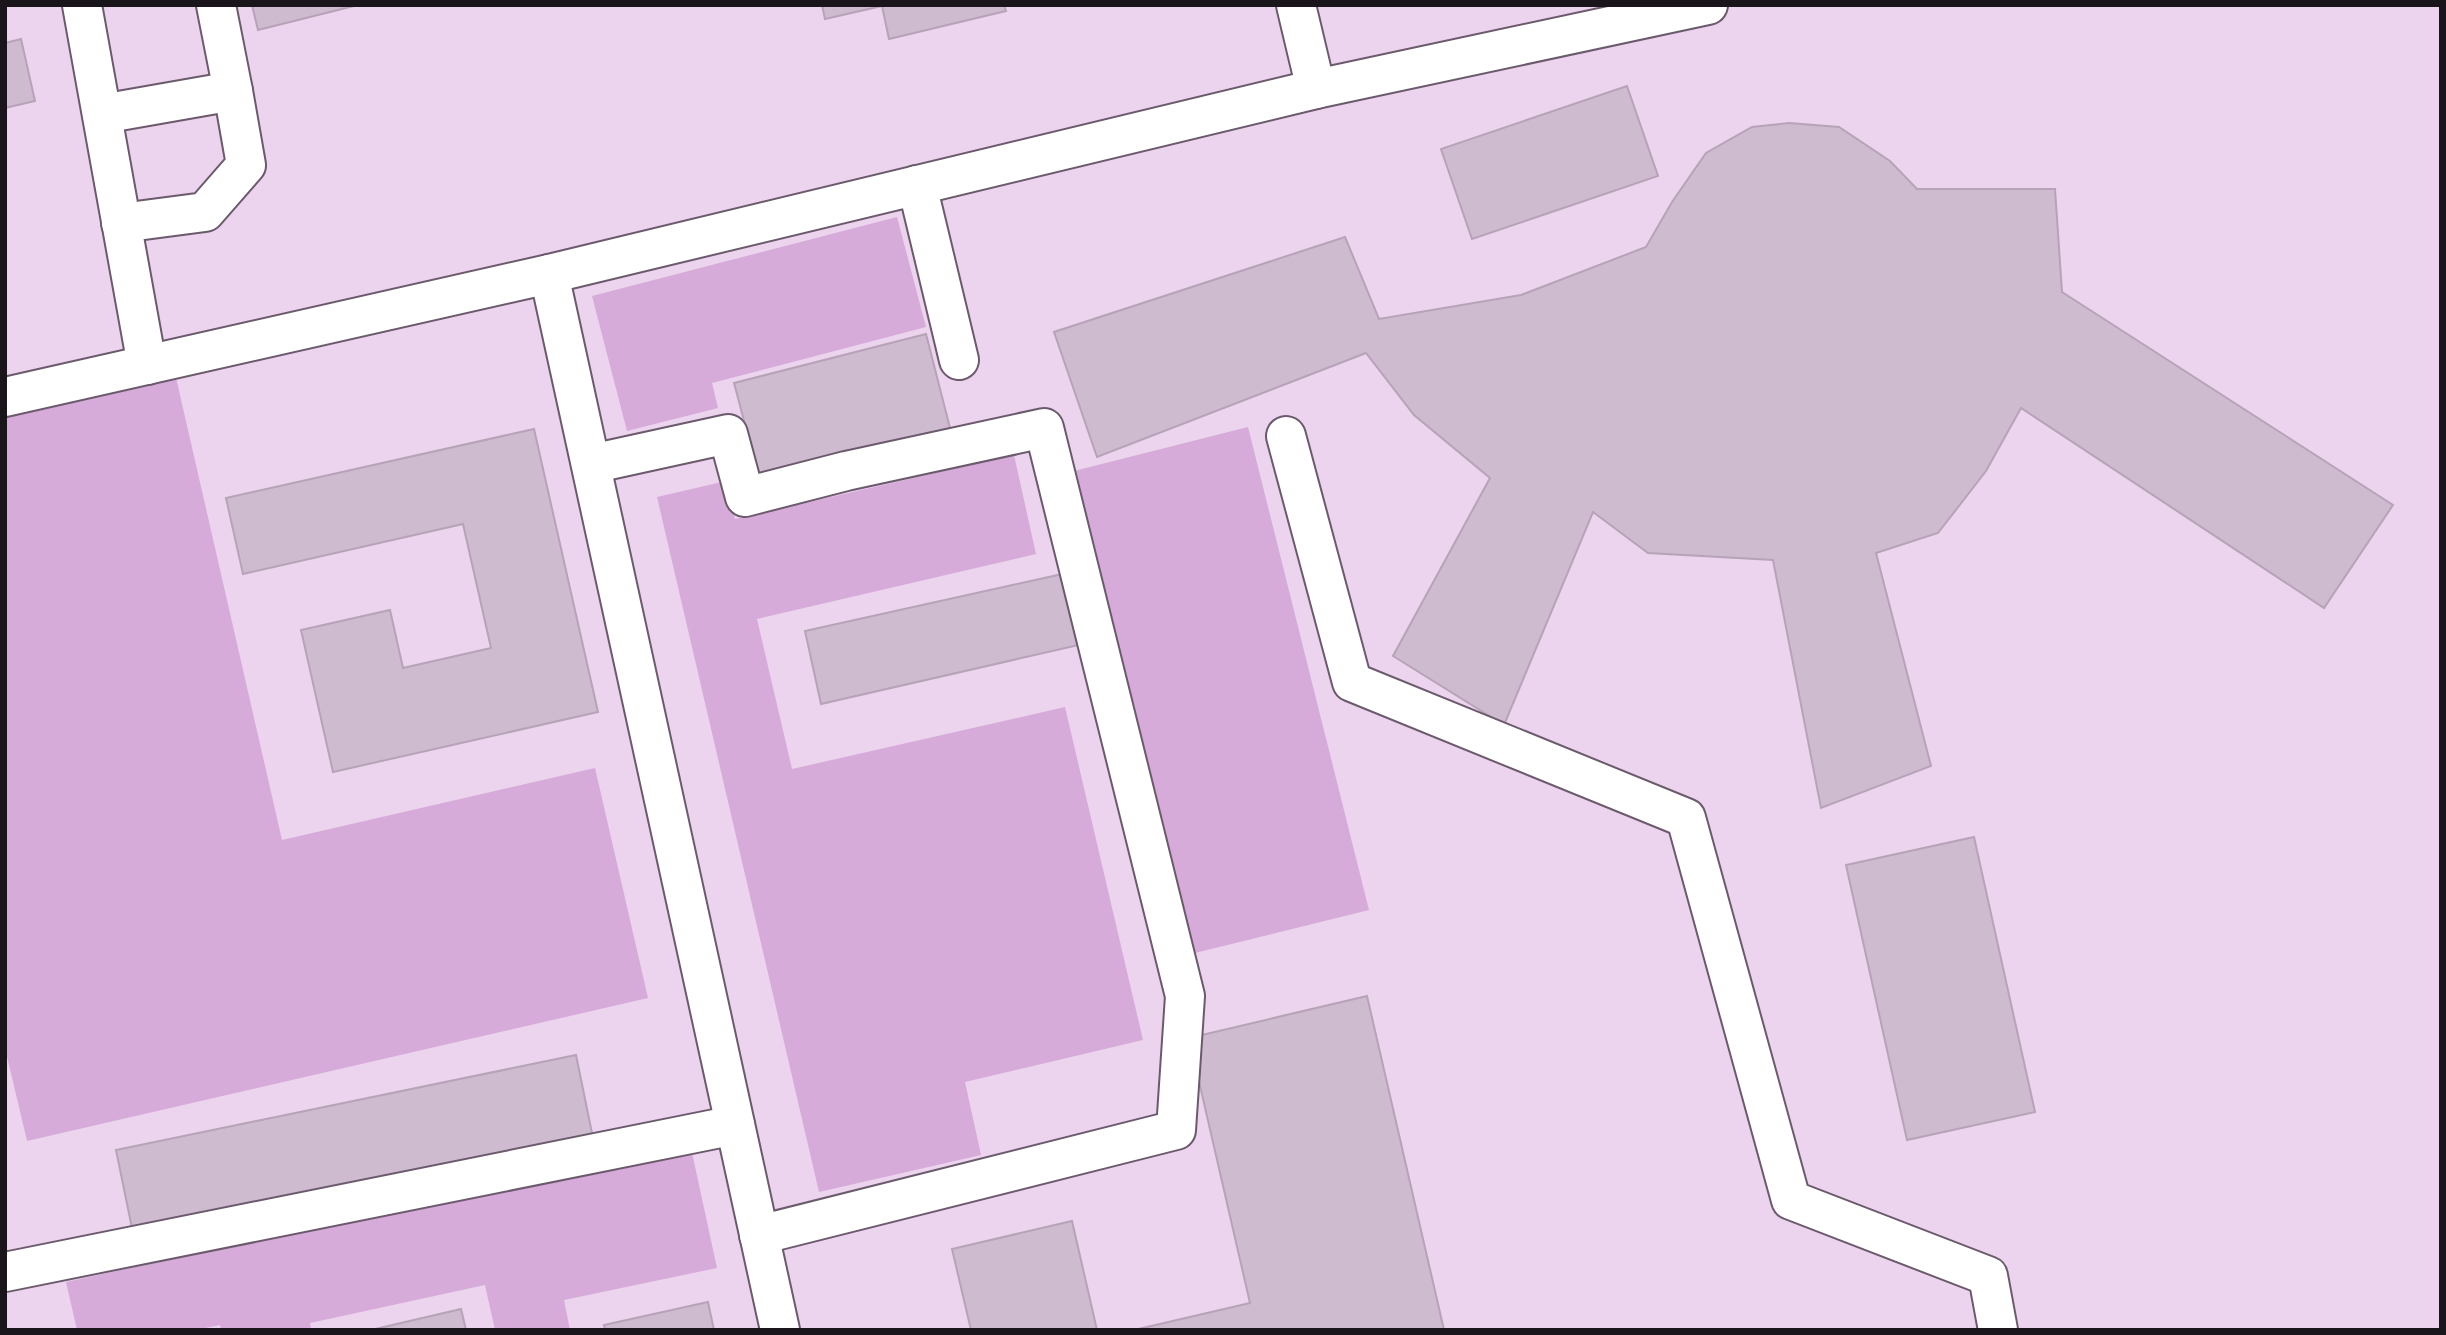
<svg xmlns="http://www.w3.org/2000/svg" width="2446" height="1335" font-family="Spectral,serif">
<rect width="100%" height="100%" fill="#f3dff4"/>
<rect fill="#ecd3ee" x="5" y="5" width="2436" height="1325"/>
<g fill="#d6abd9">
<polygon points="897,217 926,327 712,383 718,408 627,431 592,296"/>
<polygon points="174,369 282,840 595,768 648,998 27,1141 5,1048 5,407"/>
<polygon points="1248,427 1369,910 1195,953 1074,471"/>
<polygon points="1014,455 1036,554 757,619 792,769 1065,707 1143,1040 965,1082 981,1155 819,1192 657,497 726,481 735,519"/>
<polygon points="691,1148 717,1268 564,1300 570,1330 495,1330 485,1285 310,1323 311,1330 221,1330 220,1325 196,1330 77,1330 66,1282"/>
</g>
<g fill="#cebbd0" stroke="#b6a3b7" stroke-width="2">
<polygon points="252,5 358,5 258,30"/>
<polygon points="822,5 1004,5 1006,11 889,39 882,6 825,19"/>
<polygon points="21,39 35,101 5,108 5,43"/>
<polygon points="1627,86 1658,176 1472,239 1441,149"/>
<polygon points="1789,123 1839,127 1890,161 1917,189 2055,189 2062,292 2393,505 2324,608 2021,408 1986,471 1938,533 1876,553 1931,766 1821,808 1773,560 1648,553 1593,512 1504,725 1393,656 1490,478 1414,415 1366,353 1097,457 1054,332 1345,237 1379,319 1521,295 1646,247 1672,202 1706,153 1752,127"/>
<polygon points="926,334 950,428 759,477 734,383"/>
<polygon points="534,429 598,712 333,772 301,630 390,610 403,668 491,648 463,524 243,574 226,498"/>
<polygon points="1067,573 1083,644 821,704 805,631"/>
<polygon points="1974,837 2035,1112 1907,1140 1846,865"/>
<polygon points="1367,996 1444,1330 1134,1330 1250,1303 1189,1038"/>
<polygon points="576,1055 593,1138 133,1233 116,1150"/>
<polygon points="1072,1221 1097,1330 971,1330 952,1249"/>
<polygon points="708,1302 714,1330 605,1330 604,1325"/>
<polygon points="461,1309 466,1330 371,1330"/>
</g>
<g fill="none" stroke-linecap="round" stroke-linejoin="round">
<defs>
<g id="minor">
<polyline points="82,5 147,365"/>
<polyline points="1296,5 1316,89"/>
<polyline points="102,114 233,91 216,5"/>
<polyline points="917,185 959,360"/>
<polyline points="121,223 205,212 246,165 233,91"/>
<polyline points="549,274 780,1330"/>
<polyline points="5,397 549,274 1316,89 1708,5"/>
<polyline points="1286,436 1352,682 1686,818 1791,1200 1988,1276 1998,1330"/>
<polyline points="591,464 728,434 745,497 846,471 1044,428 1185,996 1176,1130 759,1235"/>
<polyline points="5,1272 735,1125"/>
</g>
</defs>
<use href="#minor" stroke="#6b5a6c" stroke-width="42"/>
<use href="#minor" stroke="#fff" stroke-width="38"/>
</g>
<rect width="2446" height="1335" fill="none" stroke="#1a141b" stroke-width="14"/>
</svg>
